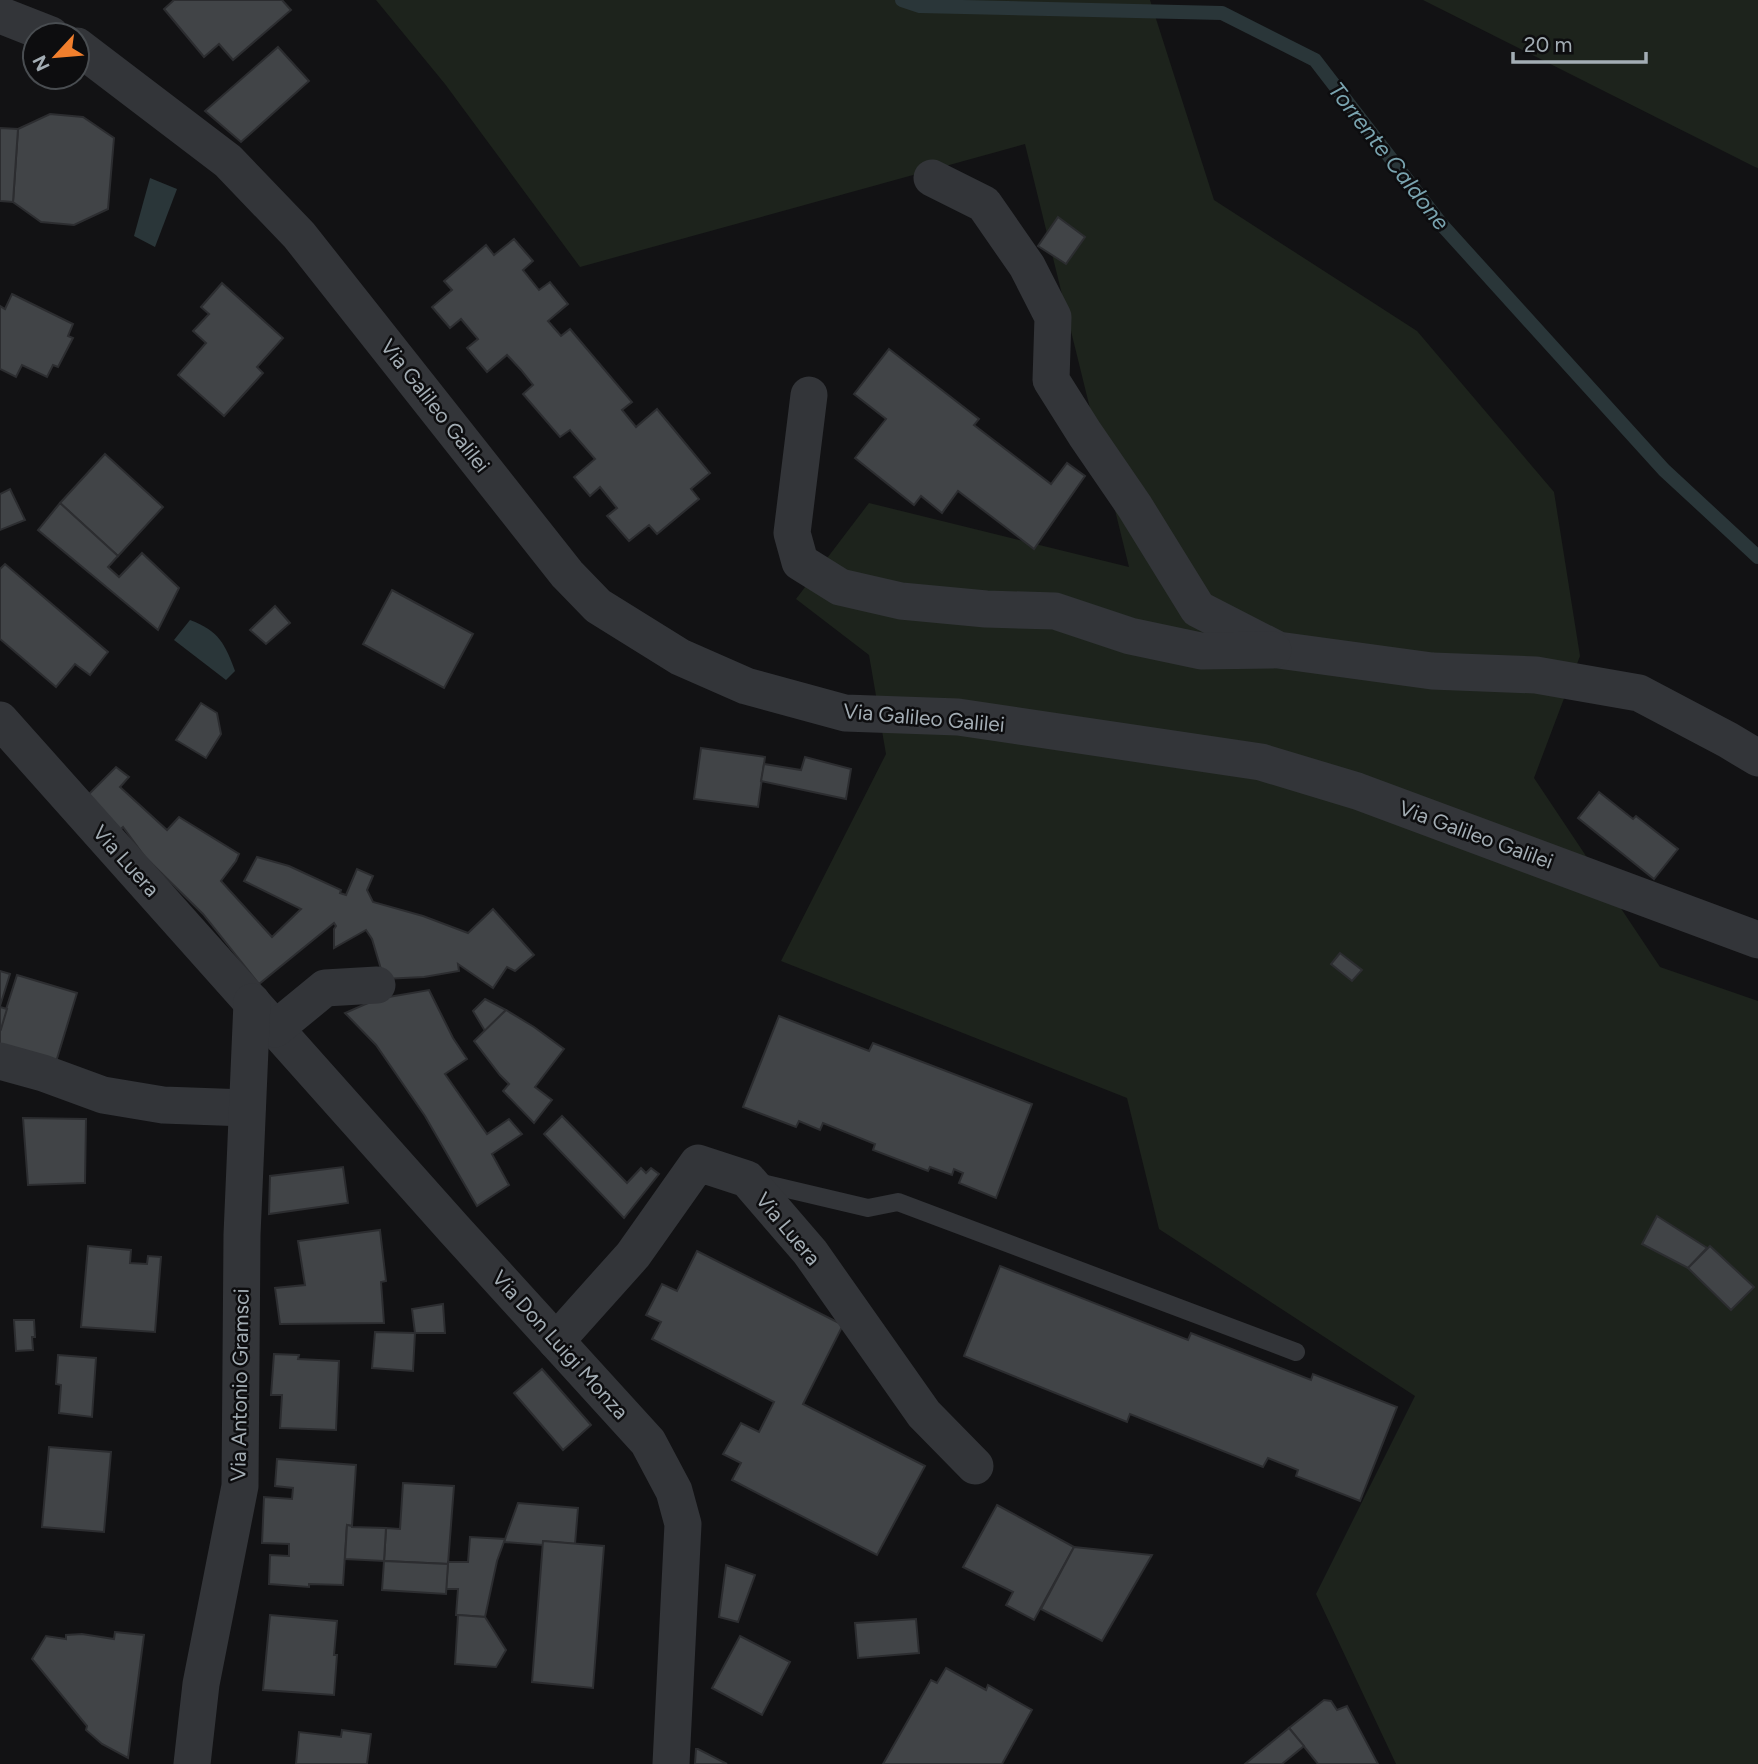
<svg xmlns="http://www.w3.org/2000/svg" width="1758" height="1764" font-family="Figtree,sans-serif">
<rect width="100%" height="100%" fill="#121214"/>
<g fill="#1d231c">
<polygon points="376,0 1150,0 1214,200 1417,331 1554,492 1580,656 1534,778 1660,967 1758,1001 1758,1764 1396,1764 1316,1594 1415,1396 1159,1229 1127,1098 781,961 886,754 869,655 796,599 869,503 1129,567 1025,144 580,267 445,84"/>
<polygon points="1423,0 1758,0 1758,168 1755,167"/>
</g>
<g fill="#2a3639">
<polygon points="150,178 177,189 155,247 134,236"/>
<path d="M190,620c29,11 35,24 45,51l-9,9 -52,-40z"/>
</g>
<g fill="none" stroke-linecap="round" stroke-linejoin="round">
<polyline stroke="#2a3639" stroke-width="14" points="902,0 920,6 1222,13 1315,60 1442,225 1664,470 1758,557"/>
</g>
<g fill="#414447" stroke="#2c2d30" stroke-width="2">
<polygon points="174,0 282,0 291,10 233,60 219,44 204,57 164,9"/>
<polygon points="278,47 309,81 241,142 205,111"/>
<polygon points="50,114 83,117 114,138 108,209 74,225 41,222 13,202 18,129"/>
<polygon points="0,128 18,129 13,202 0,201"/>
<polygon points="1058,217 1085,237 1066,264 1038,246"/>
<polygon points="514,239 533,261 523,270 539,290 550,282 568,304 548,321 561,336 570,329 632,402 622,410 636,427 657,409 710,473 691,489 699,499 657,534 649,525 629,541 607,516 617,508 600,487 590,496 574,477 595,459 570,430 560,437 523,394 533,385 521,370 507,355 487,372 467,348 478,339 461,319 450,328 432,307 452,290 444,281 486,245 494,255"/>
<polygon points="222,283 283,338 257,367 263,373 224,416 178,375 206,343 193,331 209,314 201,307"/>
<polygon points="12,294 73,324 68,336 73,338 58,367 53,365 47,377 22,365 16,377 0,369 0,306 5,309"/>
<polygon points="889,349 979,419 974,425 1051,484 1067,463 1085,476 1034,549 958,491 942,513 921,496 914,505 855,458 886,419 854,394"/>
<polygon points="105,454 163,507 118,556 60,503"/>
<polygon points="10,489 25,520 0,530 0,494"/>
<polygon points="60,503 118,556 108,567 119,577 142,553 179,588 158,630 38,530"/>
<polygon points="5,564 108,652 90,675 75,664 56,687 0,639 0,569"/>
<polygon points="392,590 473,634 444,688 363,644"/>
<polygon points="275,606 290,623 266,644 250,630"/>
<polygon points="201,703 217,713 221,734 206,758 176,740"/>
<polygon points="701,748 765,757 758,807 694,799"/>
<polygon points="805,757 851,769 846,799 761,781 764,764 801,770"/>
<polygon points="116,767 129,777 120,787 167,830 179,817 239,854 236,861 221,881 272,937 301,909 244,881 257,857 289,866 341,890 340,893 346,895 357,869 373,876 367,890 373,902 423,916 468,933 493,909 534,955 515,971 507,967 493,988 458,964 459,971 424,977 384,979 372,939 366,930 334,948 334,929 336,926 334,923 259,984 203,914 145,857 123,827 120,830 88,795"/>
<polygon points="1599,792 1633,819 1636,816 1678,849 1654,879 1578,818"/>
<polygon points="1340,953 1362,970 1352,981 1331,964"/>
<polygon points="0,971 10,974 0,1006"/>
<polygon points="17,975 77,993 56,1062 0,1044 0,1028"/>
<polygon points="429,990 453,1038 467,1059 445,1074 487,1134 509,1119 522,1134 492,1154 509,1185 477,1206 425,1116 376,1045 345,1013 377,999"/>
<polygon points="485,999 506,1010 485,1031 473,1011"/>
<polygon points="0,1007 7,1009 1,1029 0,1028"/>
<polygon points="506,1010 534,1027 564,1049 535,1087 552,1100 534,1123 503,1091 509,1084 500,1075 474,1041"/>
<polygon points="779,1016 869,1051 873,1043 1032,1104 996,1198 959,1183 963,1173 954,1169 952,1175 930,1167 928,1171 873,1150 875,1144 823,1123 820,1130 799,1121 796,1127 743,1107"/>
<polygon points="562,1116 627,1183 641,1168 646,1173 651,1168 659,1174 624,1218 544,1134"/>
<polygon points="23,1118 86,1119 85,1183 28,1185"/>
<polygon points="343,1167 348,1203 269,1214 270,1176"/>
<polygon points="1657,1216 1707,1248 1688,1268 1642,1244"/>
<polygon points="380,1230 386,1281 381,1282 384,1323 280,1324 275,1288 305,1285 298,1241"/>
<polygon points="88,1246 131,1250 130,1263 147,1264 148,1256 161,1257 155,1332 81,1327"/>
<polygon points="1710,1246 1754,1287 1731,1310 1688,1268"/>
<polygon points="697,1251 843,1325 803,1404 925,1466 877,1555 732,1480 741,1463 723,1454 741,1423 759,1432 774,1402 652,1339 661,1322 646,1315 662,1284 677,1291"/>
<polygon points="1000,1266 1188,1340 1191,1333 1311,1380 1313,1374 1397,1407 1360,1501 1296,1476 1298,1470 1268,1458 1263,1467 1130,1414 1127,1422 964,1356"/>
<polygon points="443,1304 445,1333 415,1333 413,1371 372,1368 375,1332 415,1333 412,1309"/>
<polygon points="14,1320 34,1320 35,1337 32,1337 33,1350 16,1351"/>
<polygon points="274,1354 299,1355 298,1359 339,1361 336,1430 280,1428 282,1395 271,1395"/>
<polygon points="58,1355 96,1358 92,1417 59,1413 61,1385 56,1384"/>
<polygon points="542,1369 591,1425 563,1450 514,1393"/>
<polygon points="49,1447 111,1452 104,1532 42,1527"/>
<polygon points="277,1459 356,1465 352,1526 347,1525 343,1585 309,1584 309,1587 269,1584 270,1555 289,1556 289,1544 262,1543 264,1497 292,1499 293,1488 275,1486"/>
<polygon points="403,1483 454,1486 448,1564 384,1561 386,1528 400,1529"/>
<polygon points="518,1503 578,1508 575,1544 543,1541 543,1545 504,1542"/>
<polygon points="997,1505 1074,1547 1034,1620 1006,1605 1013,1592 963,1567"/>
<polygon points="347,1525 352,1526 352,1527 386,1528 384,1561 345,1559"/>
<polygon points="470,1537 505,1539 497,1561 485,1617 456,1615 458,1589 446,1589 448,1562 468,1562"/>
<polygon points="543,1541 604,1546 593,1688 532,1682"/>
<polygon points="1074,1547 1152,1555 1102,1641 1041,1609"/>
<polygon points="384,1561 448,1564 446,1594 382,1590"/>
<polygon points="726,1565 755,1575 738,1622 719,1617"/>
<polygon points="270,1615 337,1621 334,1655 337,1655 334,1695 263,1690"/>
<polygon points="458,1615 485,1617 506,1650 496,1667 455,1664"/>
<polygon points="916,1619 919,1653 858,1658 855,1623"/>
<polygon points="115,1632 144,1635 128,1758 102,1744 86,1730 87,1726 32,1659 46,1636 66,1639 66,1635 82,1634 114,1639"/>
<polygon points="740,1636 790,1662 762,1715 712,1688"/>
<polygon points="946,1668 986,1690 988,1685 1032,1710 1002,1764 883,1764 931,1680 937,1683"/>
<polygon points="1324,1700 1331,1701 1337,1710 1347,1706 1378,1764 1318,1764 1289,1728"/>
<polygon points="1289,1728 1304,1746 1282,1764 1245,1764"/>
<polygon points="342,1730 371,1734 367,1764 296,1764 299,1732 341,1737"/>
<polygon points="696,1749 698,1749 727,1764 695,1764"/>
</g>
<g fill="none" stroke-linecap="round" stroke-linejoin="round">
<polyline stroke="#333539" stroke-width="18" points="754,1181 868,1208 898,1202 1296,1352"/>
<g stroke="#333539" stroke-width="37">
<polyline points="0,15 51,35"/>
<polyline points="77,46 228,161 299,235 567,574 598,606 680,657 746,686 845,713 958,717 1261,762 1357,791 1758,940"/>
<polyline points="932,178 984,204 1027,266 1053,317 1051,380 1085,434 1135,507 1198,609 1278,650 1432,671 1536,675 1639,693 1728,740 1758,758"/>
<polyline points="809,395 792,533 800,562 840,587 901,601 986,609 1055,611 1130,636 1201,651 1273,650"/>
<polyline points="0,720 454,1229 648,1442 674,1491 683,1524 671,1764"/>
<polyline points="275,1029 325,988 377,985"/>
<polyline points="0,1061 43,1073 103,1095 163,1105 247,1108"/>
<polyline points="556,1341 633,1255 698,1163 747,1179 810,1252 924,1414 975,1466"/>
<polyline points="192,1764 201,1684 240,1486 242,1235 252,1002"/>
</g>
</g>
<g text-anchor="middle" stroke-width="5" stroke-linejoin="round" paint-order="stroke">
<g font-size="21" fill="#a3adb4" stroke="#0d0d0f">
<text transform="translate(435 406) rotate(52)" y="7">Via Galileo Galilei</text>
<text transform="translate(924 718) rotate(5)" y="7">Via Galileo Galilei</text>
<text transform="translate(1476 835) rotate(20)" y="7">Via Galileo Galilei</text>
<text transform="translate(126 861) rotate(48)" y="7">Via Luera</text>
<text transform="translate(788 1229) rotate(50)" y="7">Via Luera</text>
<text transform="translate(560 1345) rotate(48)" y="7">Via Don Luigi Monza</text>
<text transform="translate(240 1385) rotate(-89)" y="7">Via Antonio Gramsci</text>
</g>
<g font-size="23" font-style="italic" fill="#7aa4b0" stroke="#0d0d0f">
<text transform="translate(1389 156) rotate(52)" y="8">Torrente Caldone</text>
</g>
</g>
<g transform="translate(56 56) rotate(244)"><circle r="33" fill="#0d0d0f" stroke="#494d51" stroke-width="2"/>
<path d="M0-5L12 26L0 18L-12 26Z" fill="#f17f2d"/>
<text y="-10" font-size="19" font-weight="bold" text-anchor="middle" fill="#a3adb4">N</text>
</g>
<path d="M1513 52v10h133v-10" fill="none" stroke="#a3adb4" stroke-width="3.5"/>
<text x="1524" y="52" font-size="21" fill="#a3adb4" stroke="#0d0d0f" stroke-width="5" paint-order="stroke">20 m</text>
</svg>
